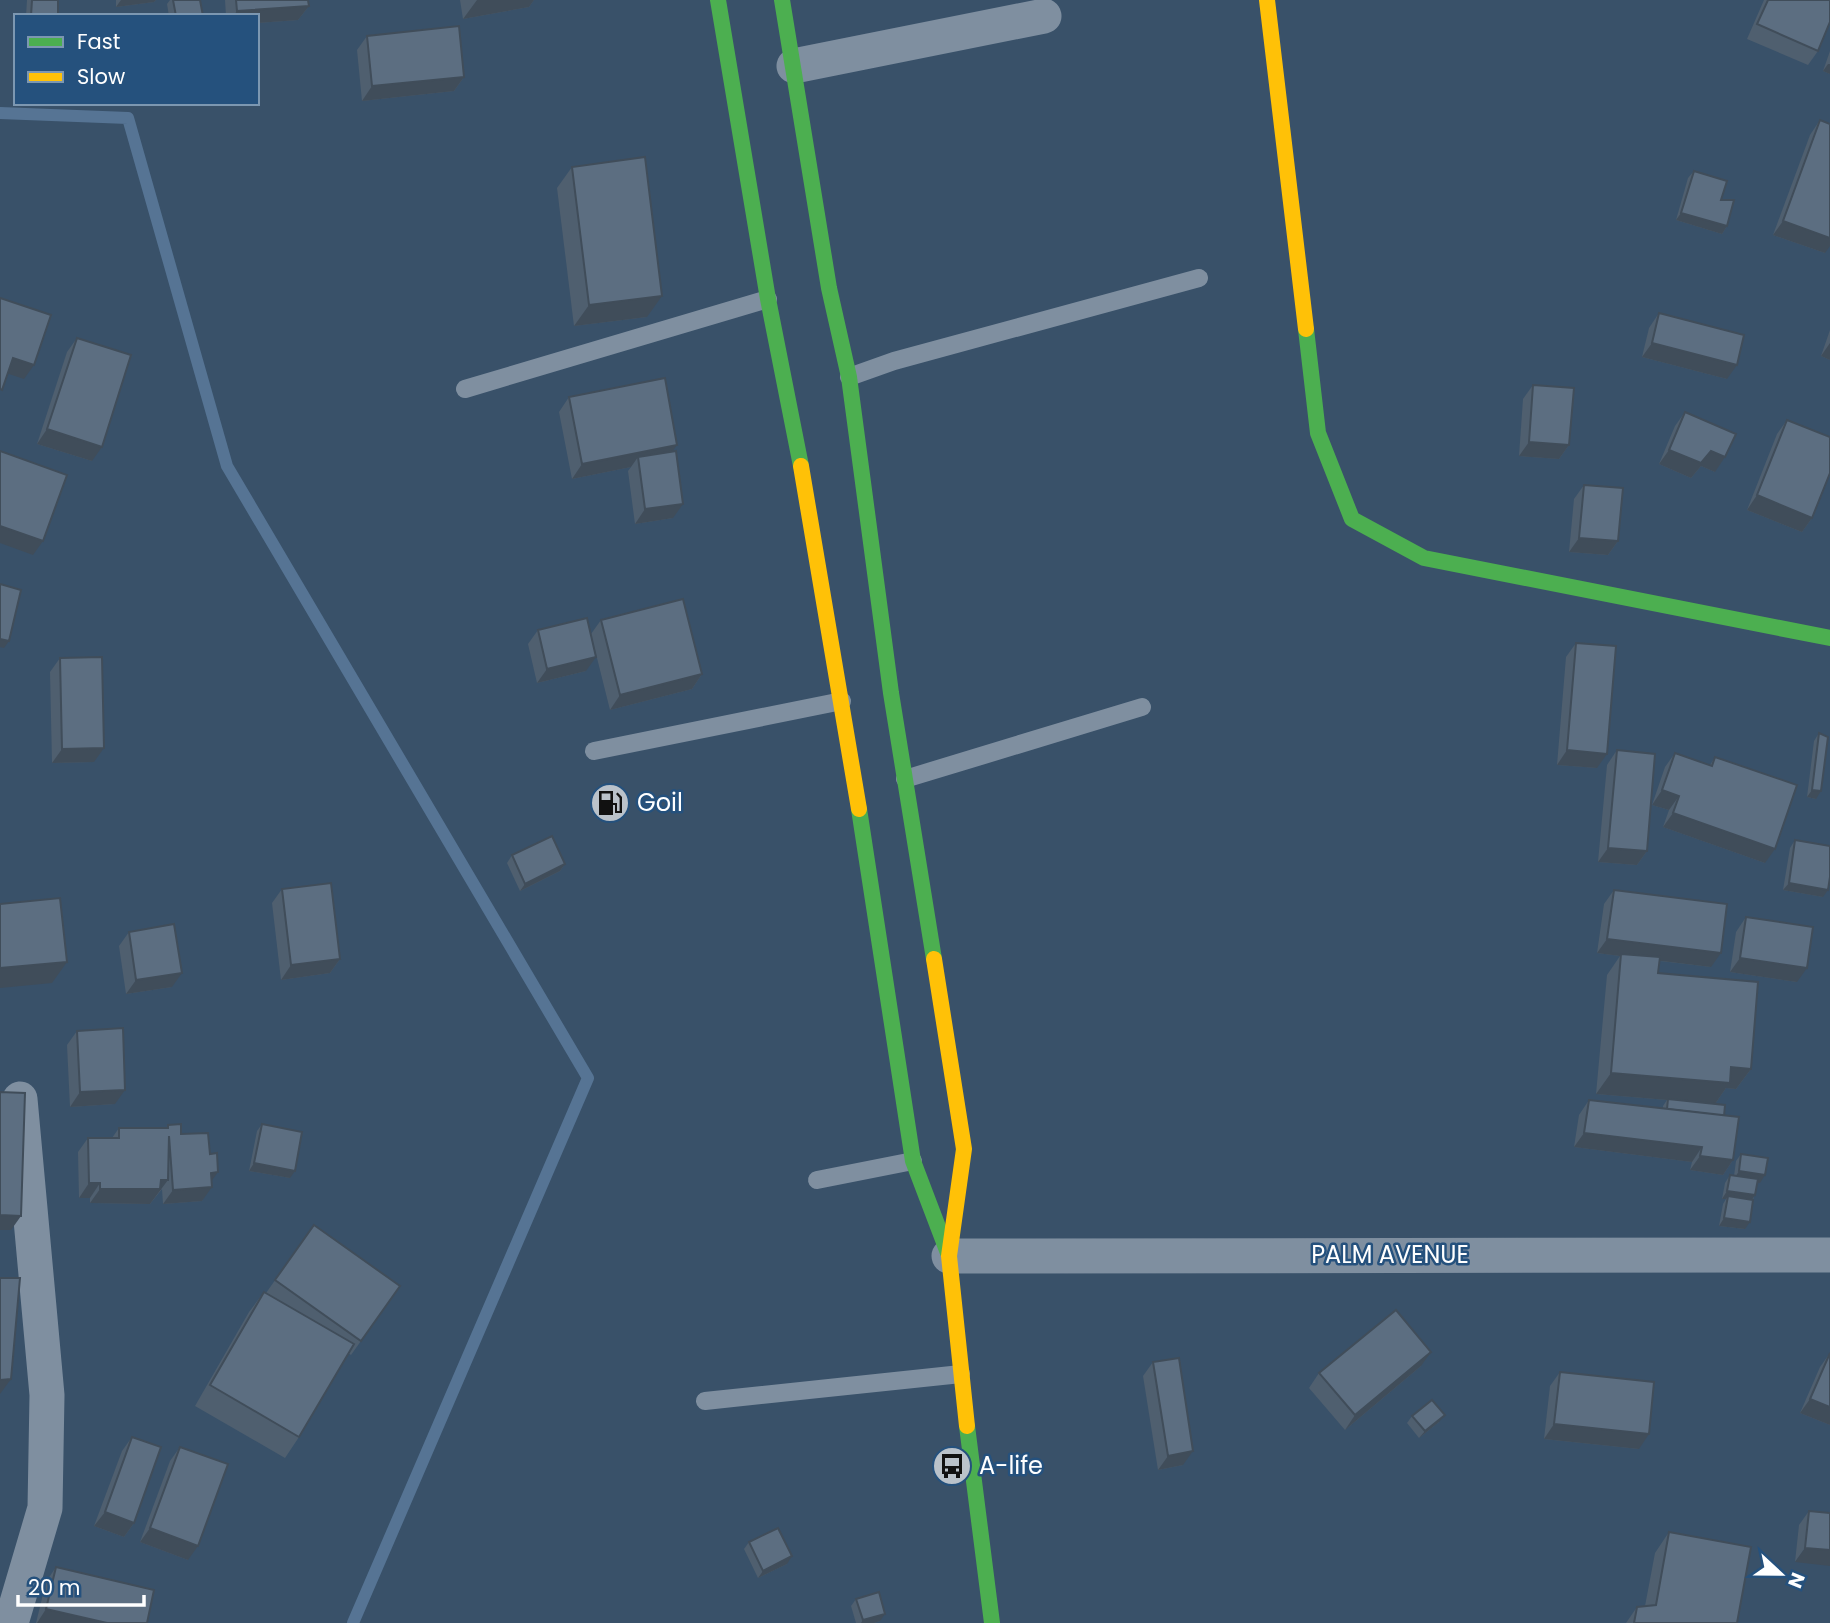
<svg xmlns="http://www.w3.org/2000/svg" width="1830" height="1623" font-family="Poppins,sans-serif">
<rect width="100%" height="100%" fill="#395169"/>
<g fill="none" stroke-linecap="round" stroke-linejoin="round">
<polyline stroke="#567494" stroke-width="12" points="0,113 128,118 227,466 588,1078 353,1623"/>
<g stroke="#7f8fa0" stroke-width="18">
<polyline points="849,377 894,361 1199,278"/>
<polyline points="465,389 768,299"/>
<polyline points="594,751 842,701"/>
<polyline points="905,779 1142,707"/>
<polyline points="817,1180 913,1161"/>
<polyline points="705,1401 961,1374"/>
</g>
<g stroke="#7f8fa0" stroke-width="35">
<polyline points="794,66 1044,16"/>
<polyline points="949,1256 1830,1255"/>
<polyline points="11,1623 45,1508 47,1395 20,1099"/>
</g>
<g stroke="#4caf50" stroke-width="16">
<polyline points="718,0 768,299 801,466"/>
<polyline points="782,0 829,288 849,377 891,693 934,959"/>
<polyline points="1306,329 1318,433 1352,519 1424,558 1830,638"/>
<polyline points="859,809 913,1161 948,1253"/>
<polyline points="967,1426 992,1623"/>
</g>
<g stroke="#ffc107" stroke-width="16">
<polyline points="1267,0 1306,329"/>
<polyline points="801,466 859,809"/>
<polyline points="934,959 964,1149 949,1256 967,1426"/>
</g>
</g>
<g fill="#4f5f6f">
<polygon points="27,0 58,0 58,16 26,16"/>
<polygon points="116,0 156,0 154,2 116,7"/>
<polygon points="170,0 173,0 203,16 169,16 167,4"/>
<polygon points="225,0 308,0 309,6 298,20 257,23 257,16 226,16"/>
<polygon points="460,0 534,0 529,7 463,19"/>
<polygon points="1764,0 1830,0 1818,51 1808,65 1747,39"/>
<polygon points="367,36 464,77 454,91 362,101 357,50"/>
<polygon points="1830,51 1830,74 1823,71"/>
<polygon points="1820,120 1825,253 1773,235 1810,135"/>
<polygon points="572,167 647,317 574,326 557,188"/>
<polygon points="1694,171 1721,200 1727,226 1722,234 1676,220 1688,178"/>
<polygon points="1659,313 1727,379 1642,357 1649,328"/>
<polygon points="1830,330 1830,360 1821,356"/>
<polygon points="77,338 92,461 37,444 67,352"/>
<polygon points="1533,385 1569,445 1559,459 1519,456 1523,399"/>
<polygon points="569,397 673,452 673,518 635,524 628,471 631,467 572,479 559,412"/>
<polygon points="1685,412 1715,472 1701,466 1691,478 1659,464 1675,426"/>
<polygon points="1787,420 1812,518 1802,532 1747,510 1777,434"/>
<polygon points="1584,485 1618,541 1608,555 1569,552 1574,499"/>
<polygon points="601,620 702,674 692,689 610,710 591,634"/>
<polygon points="538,630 586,671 537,683 528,644"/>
<polygon points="1576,643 1597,768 1557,765 1566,657"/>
<polygon points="60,658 94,762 52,763 50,672"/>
<polygon points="1819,733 1816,799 1807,797 1814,741"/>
<polygon points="1617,750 1647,851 1637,865 1598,862 1607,765"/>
<polygon points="1675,753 1710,765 1715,757 1765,863 1663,827 1669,810 1652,805 1665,767"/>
<polygon points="1795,840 1823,897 1783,890 1790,848"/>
<polygon points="512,855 565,864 560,871 520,891 507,863"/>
<polygon points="282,889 340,959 330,973 281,980 272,903"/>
<polygon points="1614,890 1711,967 1660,961 1658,973 1751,1069 1736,1089 1726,1088 1715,1104 1724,1116 1733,1160 1723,1175 1690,1170 1692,1162 1574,1147 1579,1115 1589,1100 1663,1109 1663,1106 1667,1100 1596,1094 1607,975 1620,956 1597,953 1604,904"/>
<polygon points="1746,917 1797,982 1730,972 1736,932"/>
<polygon points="129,932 172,987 126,994 119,946"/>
<polygon points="77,1031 115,1104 70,1107 67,1045"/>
<polygon points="262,1124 290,1178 249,1171 257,1131"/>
<polygon points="168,1125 181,1134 211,1182 202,1201 163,1204 162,1189 150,1204 90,1203 90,1198 79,1198 78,1152 88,1138 112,1138 119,1128 166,1128"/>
<polygon points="1741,1154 1760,1183 1758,1182 1745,1229 1719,1226 1723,1204 1726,1199 1722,1199 1725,1183 1730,1175 1734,1176 1736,1161"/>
<polygon points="314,1225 400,1286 351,1355 348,1353 299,1437 285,1458 195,1406 249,1312 264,1292 266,1293"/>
<polygon points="1830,1353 1830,1425 1800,1413 1820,1367"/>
<polygon points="1153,1362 1183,1465 1158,1470 1143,1376"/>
<polygon points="1421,1366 1345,1430 1309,1388 1319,1373"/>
<polygon points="1560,1372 1639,1449 1544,1439 1550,1386"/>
<polygon points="1412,1416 1439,1422 1419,1438 1407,1423"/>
<polygon points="132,1437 134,1523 124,1537 94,1526 122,1451"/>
<polygon points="180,1447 188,1560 140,1542 170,1461"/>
<polygon points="1809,1511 1830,1513 1795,1562 1799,1525"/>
<polygon points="1669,1532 1737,1623 1626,1623 1637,1607 1645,1606 1655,1553"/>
<polygon points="749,1542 787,1564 758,1578 744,1549"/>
<polygon points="56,1567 147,1623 36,1623 46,1582"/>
<polygon points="856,1599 880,1621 874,1623 856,1623 851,1606"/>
</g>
<g fill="#404d5a">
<polygon points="121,0 156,0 154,2 116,7"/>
<polygon points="477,0 534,0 529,7 463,19"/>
<polygon points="309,6 298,20 257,23 257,16 233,16 237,11"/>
<polygon points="1828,64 1830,64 1830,74 1823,71"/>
<polygon points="464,77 454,91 362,101 372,86"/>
<polygon points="1681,213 1727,226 1722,234 1676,220"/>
<polygon points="1783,221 1830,238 1830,246 1825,253 1773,235"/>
<polygon points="662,296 647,317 574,326 589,305"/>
<polygon points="1652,343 1737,365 1727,379 1642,357"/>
<polygon points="1830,343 1830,360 1821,356"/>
<polygon points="13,358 34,365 24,379 3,372"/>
<polygon points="47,429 102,447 92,461 37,444"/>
<polygon points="1529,442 1569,445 1559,459 1519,456"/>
<polygon points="677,445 667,459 638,457 631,467 572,479 582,464"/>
<polygon points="1669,450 1711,451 1725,457 1715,472 1701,466 1691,478 1659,464"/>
<polygon points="1757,495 1812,518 1802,532 1747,510"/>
<polygon points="683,504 673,518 635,524 645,509"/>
<polygon points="0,526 43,541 33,555 0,543"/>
<polygon points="1579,538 1618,541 1608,555 1569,552"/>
<polygon points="0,639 9,641 4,648 0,647"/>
<polygon points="596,657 586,671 537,683 547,669"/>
<polygon points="702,674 692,689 610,710 620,695"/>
<polygon points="104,748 94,762 52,763 62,749"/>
<polygon points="1567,750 1607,754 1597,768 1557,765"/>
<polygon points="1662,790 1679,796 1669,810 1652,805"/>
<polygon points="1812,790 1821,791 1816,799 1807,797"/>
<polygon points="1673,813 1775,849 1765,863 1663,827"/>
<polygon points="1608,848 1647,851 1637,865 1598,862"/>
<polygon points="565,864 560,871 520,891 525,884"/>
<polygon points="1789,883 1828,890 1823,897 1783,890"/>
<polygon points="1607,939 1721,953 1711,967 1621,956 1621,954 1620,956 1597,953"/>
<polygon points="1740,958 1807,968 1797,982 1730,972"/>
<polygon points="340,959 330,973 281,980 291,965"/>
<polygon points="67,962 52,983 0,988 0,968"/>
<polygon points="182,973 172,987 126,994 136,980"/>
<polygon points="1731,1067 1751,1069 1736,1089 1726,1088 1715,1104 1596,1094 1611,1073"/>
<polygon points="125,1090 115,1104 70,1107 80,1092"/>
<polygon points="1584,1133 1702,1147 1692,1162 1574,1147"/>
<polygon points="1700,1156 1733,1160 1723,1175 1690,1170"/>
<polygon points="254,1163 295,1171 290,1178 249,1171"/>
<polygon points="1739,1171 1765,1175 1760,1183 1734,1179"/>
<polygon points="218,1172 208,1186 211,1173"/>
<polygon points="161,1180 168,1180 150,1204 90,1203 100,1189"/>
<polygon points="89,1183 100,1183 90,1198 79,1198"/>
<polygon points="212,1187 202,1201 163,1204 173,1190"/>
<polygon points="1727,1191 1755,1195 1750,1203 1728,1196 1726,1199 1722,1199"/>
<polygon points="0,1215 21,1216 11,1230 0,1230"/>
<polygon points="1724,1218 1750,1222 1745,1229 1719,1226"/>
<polygon points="1431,1352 1421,1366 1345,1430 1355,1415"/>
<polygon points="11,1379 0,1394 0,1380"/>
<polygon points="1810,1399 1830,1407 1830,1425 1800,1413"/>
<polygon points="1445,1415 1439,1422 1419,1438 1425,1431"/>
<polygon points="1554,1424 1649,1434 1639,1449 1544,1439"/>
<polygon points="1193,1451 1183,1465 1158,1470 1168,1456"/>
<polygon points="105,1512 134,1523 124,1537 94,1526"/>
<polygon points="150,1528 198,1546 188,1560 140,1542"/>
<polygon points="1805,1548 1830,1550 1830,1566 1795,1562"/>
<polygon points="792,1556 787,1564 758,1578 763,1571"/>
<polygon points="46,1609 107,1623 37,1623"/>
<polygon points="885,1614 880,1621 874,1623 861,1623 863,1620"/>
</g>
<g fill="#5c6e81" stroke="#404d5a" stroke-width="2">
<polygon points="32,0 58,0 58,16 31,16"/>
<polygon points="173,0 200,0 203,16 176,16"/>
<polygon points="236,0 308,0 309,6 237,11"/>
<polygon points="1768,0 1830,0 1830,22 1818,51 1757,24"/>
<polygon points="459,26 464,77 372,86 367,36"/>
<polygon points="1820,120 1830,124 1830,238 1783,221"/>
<polygon points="645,157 662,296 589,305 572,167"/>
<polygon points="1694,171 1727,181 1721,200 1734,200 1727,226 1681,213"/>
<polygon points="0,298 51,315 34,365 13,358 2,390 0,389"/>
<polygon points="1659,313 1744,335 1737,365 1652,343"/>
<polygon points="77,338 131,355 102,447 47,429"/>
<polygon points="665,378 677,445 582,464 569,397"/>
<polygon points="1533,385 1574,388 1569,445 1529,442"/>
<polygon points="1685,412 1736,434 1725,457 1711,451 1701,463 1669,450"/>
<polygon points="1787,420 1830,437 1830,473 1812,518 1757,495"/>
<polygon points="0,451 67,475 43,541 0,526"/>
<polygon points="676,451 683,504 645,509 638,457"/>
<polygon points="1584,485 1623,488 1618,541 1579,538"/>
<polygon points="0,584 21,590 9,641 0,639"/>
<polygon points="683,599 702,674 620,695 601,620"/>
<polygon points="587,618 596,657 547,669 538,630"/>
<polygon points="1576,643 1616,646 1607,754 1567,750"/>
<polygon points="102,657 104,748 62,749 60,658"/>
<polygon points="1819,733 1828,737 1821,791 1812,790"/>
<polygon points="1617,750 1655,754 1647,851 1608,848"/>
<polygon points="1675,753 1712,766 1715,757 1797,785 1775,849 1673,813 1679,796 1662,790"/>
<polygon points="552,836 565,864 525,884 512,855"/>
<polygon points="1795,840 1830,846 1830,877 1828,890 1789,883"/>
<polygon points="331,883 340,959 291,965 282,889"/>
<polygon points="1614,890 1727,904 1721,953 1607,939"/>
<polygon points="60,898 67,962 0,968 0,904"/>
<polygon points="1746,917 1813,927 1807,968 1740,958"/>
<polygon points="174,924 182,973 136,980 129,932"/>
<polygon points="1621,954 1660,957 1658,973 1758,982 1751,1069 1731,1067 1730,1083 1611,1073"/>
<polygon points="123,1028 125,1090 80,1092 77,1031"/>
<polygon points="0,1092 25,1093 21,1216 0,1215"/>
<polygon points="1668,1099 1725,1105 1724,1116 1667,1109"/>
<polygon points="1589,1100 1739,1117 1733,1160 1700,1156 1702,1147 1584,1133"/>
<polygon points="181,1124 181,1134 208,1133 210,1154 217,1153 218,1172 211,1173 212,1187 173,1190 169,1136 168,1180 161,1180 160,1189 100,1189 100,1183 89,1183 88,1138 119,1138 119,1128 168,1128 168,1125"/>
<polygon points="262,1124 302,1132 295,1171 254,1163"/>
<polygon points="1741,1154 1768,1158 1765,1175 1739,1171"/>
<polygon points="1730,1175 1758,1179 1755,1195 1727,1191"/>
<polygon points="1728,1196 1753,1200 1750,1222 1724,1218"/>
<polygon points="314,1225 400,1286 361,1341 275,1280"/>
<polygon points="0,1278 20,1278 11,1379 0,1380"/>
<polygon points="264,1292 354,1344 299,1437 210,1385"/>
<polygon points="1396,1310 1431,1352 1355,1415 1319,1373"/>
<polygon points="1830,1353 1830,1407 1810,1399"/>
<polygon points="1179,1358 1193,1451 1168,1456 1153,1362"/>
<polygon points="1560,1372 1654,1382 1649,1434 1554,1424"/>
<polygon points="1432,1400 1445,1415 1425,1431 1412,1416"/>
<polygon points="132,1437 161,1447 134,1523 105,1512"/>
<polygon points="180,1447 228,1464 198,1546 150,1528"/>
<polygon points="1809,1511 1830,1513 1830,1550 1805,1548"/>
<polygon points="778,1528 792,1556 763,1571 749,1542"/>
<polygon points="1669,1532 1751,1547 1737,1623 1634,1623 1637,1607 1656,1605"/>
<polygon points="56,1567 154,1590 147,1623 107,1623 46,1609"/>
<polygon points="879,1592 885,1614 863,1620 856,1599"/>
</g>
<defs>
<symbol id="fuel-disc" viewBox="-11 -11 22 22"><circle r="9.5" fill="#bac2ca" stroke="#25517d"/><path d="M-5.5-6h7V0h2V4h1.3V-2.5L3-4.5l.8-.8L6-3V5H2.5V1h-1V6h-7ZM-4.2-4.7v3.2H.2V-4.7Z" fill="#111"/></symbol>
<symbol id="bus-disc" viewBox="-11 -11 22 22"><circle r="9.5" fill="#bac2ca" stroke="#25517d"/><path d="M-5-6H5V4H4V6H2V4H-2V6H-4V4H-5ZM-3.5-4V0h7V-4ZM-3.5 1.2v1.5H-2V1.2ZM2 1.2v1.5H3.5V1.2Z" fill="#111"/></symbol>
</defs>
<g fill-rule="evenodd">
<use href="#fuel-disc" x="588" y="781" width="44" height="44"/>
<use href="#bus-disc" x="930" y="1444" width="44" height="44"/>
</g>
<g text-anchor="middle" stroke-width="5" stroke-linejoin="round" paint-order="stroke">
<g font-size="24" fill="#fff" stroke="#25517d" text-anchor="start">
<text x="637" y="811">Goil</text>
<text x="979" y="1474">A-life</text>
</g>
<g font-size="24" fill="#fff" stroke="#25517d">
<text x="1390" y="1263">PALM AVENUE</text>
</g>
</g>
<rect x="14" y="14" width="245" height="91" fill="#25517d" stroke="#7c97b1" stroke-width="2"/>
<rect x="28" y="37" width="35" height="10" fill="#4caf50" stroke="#7c97b1" stroke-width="2"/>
<text x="77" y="49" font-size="21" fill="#ffffff">Fast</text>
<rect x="28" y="72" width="35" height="10" fill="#ffc107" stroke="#7c97b1" stroke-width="2"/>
<text x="77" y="84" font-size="21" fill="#ffffff">Slow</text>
<g transform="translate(1781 1574) rotate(112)" stroke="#25517d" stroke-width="5" paint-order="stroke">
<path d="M0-5L12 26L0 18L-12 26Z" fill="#ffffff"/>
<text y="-10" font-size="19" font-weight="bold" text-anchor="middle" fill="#ffffff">N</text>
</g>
<path d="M18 1595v10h126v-10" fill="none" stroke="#ffffff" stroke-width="3.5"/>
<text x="28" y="1595" font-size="21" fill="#ffffff" stroke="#25517d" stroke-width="5" paint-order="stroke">20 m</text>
</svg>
